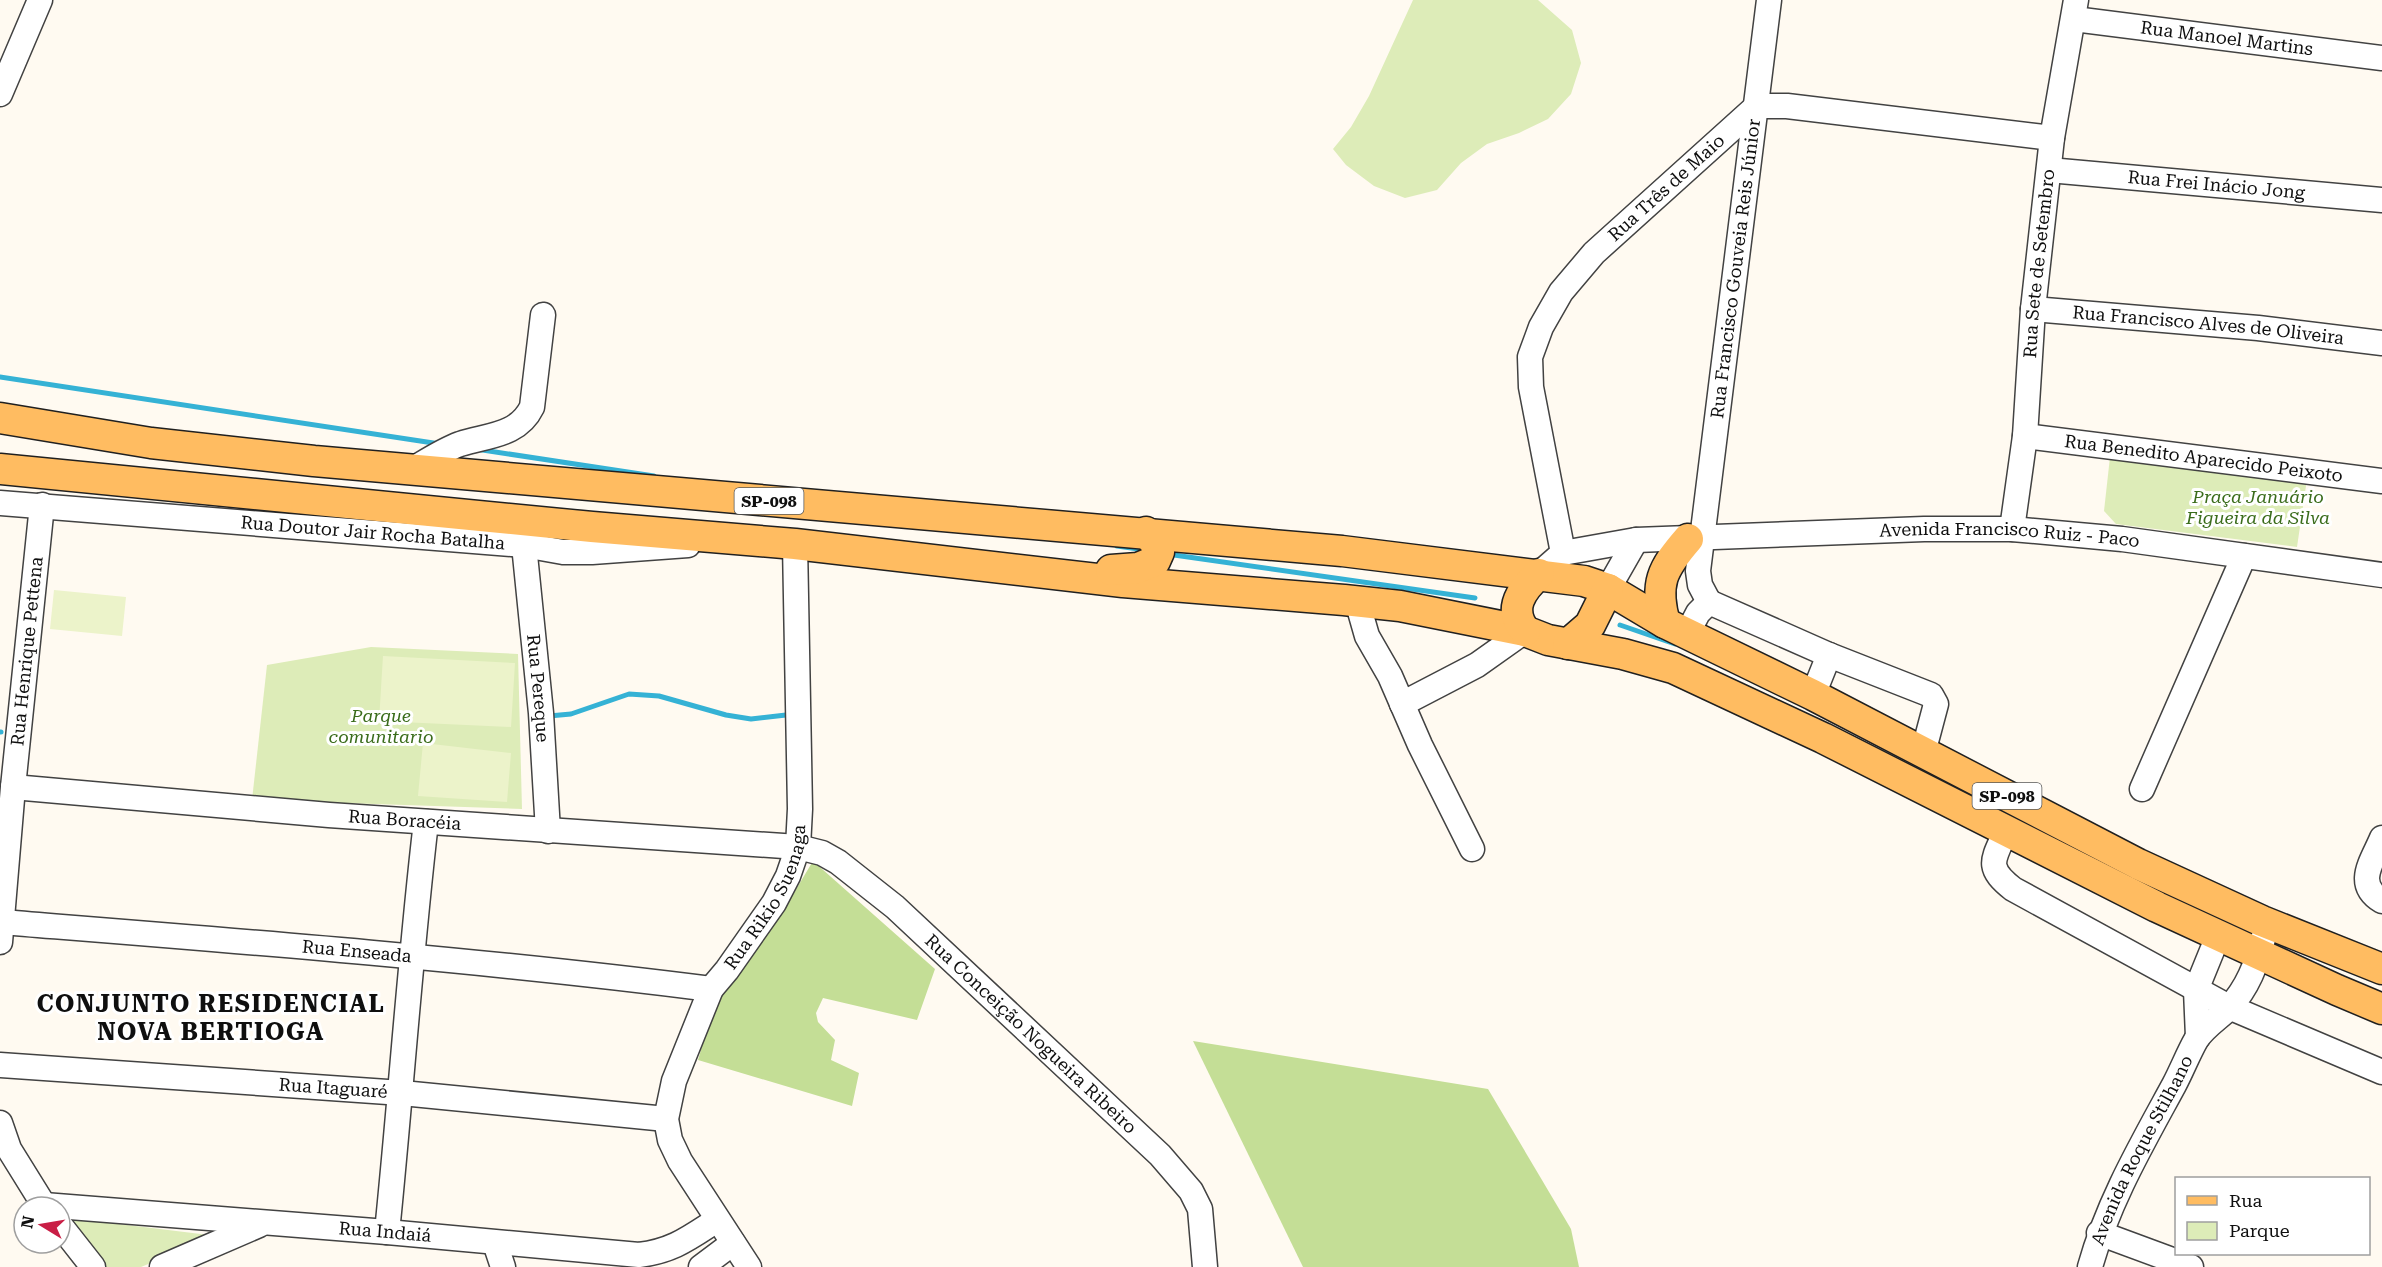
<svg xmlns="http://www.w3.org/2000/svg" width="2382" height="1267" font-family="'Roboto Serif',serif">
<rect width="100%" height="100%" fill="#fffaf1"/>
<g fill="#ddecb8">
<polygon points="1413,0 1538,0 1572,30 1581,63 1571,94 1548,119 1519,133 1487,144 1461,163 1437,190 1405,198 1374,186 1346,165 1333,149 1351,127 1369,96"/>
<polygon points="2110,457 2307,479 2297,547 2116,524 2104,511"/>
<polygon points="371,647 518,654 522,809 252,800 267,665"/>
<polygon points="62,1217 217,1236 141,1267 99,1267"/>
</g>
<g fill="#c4de96">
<polygon points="813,861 935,969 917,1020 823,998 816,1013 818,1022 835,1040 831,1060 859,1073 852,1106 698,1060 712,1012 732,977 783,911"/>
<polygon points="1193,1041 1488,1089 1571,1229 1579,1267 1303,1267"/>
</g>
<g fill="#ecf3ca">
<polygon points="54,590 126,597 122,636 50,629"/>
<polygon points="383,656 515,663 511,727 379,721"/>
<polygon points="423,743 511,753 507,802 418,796"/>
</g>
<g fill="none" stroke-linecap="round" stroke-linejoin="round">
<g stroke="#35b2d5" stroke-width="5">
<polyline points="0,377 440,444"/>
<polyline points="476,449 654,476"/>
<polyline points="1117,546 1146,550"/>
<polyline points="1167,554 1475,598"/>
<polyline points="1620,625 1675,644"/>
<polyline points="549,716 571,714 629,694 659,696 726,715 751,719 786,715"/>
<polyline points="0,732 1,732"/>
</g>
<defs>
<g id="minor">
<path id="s1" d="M2074,19l308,39"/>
<polyline points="0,94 40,0"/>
<path id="s2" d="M2049,170l333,30"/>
<path id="s3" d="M2033,309l225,19 124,15"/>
<path id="s4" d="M2025,436l357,45"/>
<path d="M415,468c15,-9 29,-18 45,-24 28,-9 58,-8 72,-37l11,-92"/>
<path id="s5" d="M0,503l524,42 39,7h29l96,-7"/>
<path id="s6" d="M2012,529l13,-93 8,-127 19,-171 24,-138"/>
<path id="s7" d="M524,545l17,168 7,118"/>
<path id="s8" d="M1563,553l-32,-166 -1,-30 11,-30 20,-35 33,-39 163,-147h30l265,32"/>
<path id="s9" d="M1539,574l24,-21 73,-13 288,-11h88l110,10 260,36"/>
<polyline points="1608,589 1636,540"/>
<polyline points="1357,601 1367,636 1390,676 1420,745 1472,849"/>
<path id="s10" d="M1709,602l-9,-17 -2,-14 71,-571"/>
<polyline points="1687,634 1698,613 1709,602 1829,655 1931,695 1936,704 1923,753"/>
<polyline points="1813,695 1829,655"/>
<polyline points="1402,704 1477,665 1525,631"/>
<path id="s11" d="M13,787l316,28 469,32 24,6 16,9 57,45 265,248 31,36 9,18 5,58"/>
<polyline points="2142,789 2244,556"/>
<path d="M2006,831c-13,29 -21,36 7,58l216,118 153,65"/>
<path d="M2382,838c-10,24 -28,46 0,63"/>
<path id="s12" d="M1,922c237,19 474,37 710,67"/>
<path id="s13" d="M0,942l13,-155 29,-282"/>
<polyline points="2198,1037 2196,990 2218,936"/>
<path id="s14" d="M0,1065l402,28 264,26"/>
<polyline points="0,1123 9,1149 45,1207"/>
<path id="s15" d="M44,1205l343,27 252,23c34,-4 50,-17 78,-35"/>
<polyline points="60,1225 93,1267"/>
<path d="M387,1232c14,-137 23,-274 39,-410"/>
<polyline points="2099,1233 2191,1267"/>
<polyline points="495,1243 503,1267"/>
<polyline points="162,1267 259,1225"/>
<polyline points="701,1267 733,1243"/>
<path id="s16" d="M749,1267l-69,-106 -10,-21 -4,-21 8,-38 37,-92 16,-19 47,-67 14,-27 10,-29 2,-38 -5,-265"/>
<path id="s17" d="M2090,1267c18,-65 52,-123 84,-182 8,-15 14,-31 22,-45 8,-13 23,-22 33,-32 19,-21 27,-43 34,-69"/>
</g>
<g id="major">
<polyline points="0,418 151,443 314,461 1342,551 1584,581 1608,589 1665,623 1813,695 2138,864 2262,921 2382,969"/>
<polyline points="0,469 592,527 795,544 1123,582 1344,600 1400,606 1525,631 1548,640 1623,654 1673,668 1823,738 2157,907 2337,990 2382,1009"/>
<polyline points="1111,570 1138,568 1155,561 1159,552 1154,541 1146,532"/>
<path d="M1665,623c-11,-39 -3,-54 23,-84"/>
<path d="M1525,631c-17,-22 -4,-41 14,-57"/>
<polyline points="1568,644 1590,625 1608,589"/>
</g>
</defs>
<use href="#minor" stroke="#424242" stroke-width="27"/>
<use href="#major" stroke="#202020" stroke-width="33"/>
<use href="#minor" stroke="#fff" stroke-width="24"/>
<use href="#major" stroke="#ffbc61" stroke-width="30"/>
</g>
<g text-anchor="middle" stroke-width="6" stroke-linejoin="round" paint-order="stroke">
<g fill="#fff" stroke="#575757" stroke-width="1.5">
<rect x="734.5" y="488" width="69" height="26" rx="4.5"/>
<rect x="1972.5" y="783" width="69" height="26" rx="4.5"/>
</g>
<g font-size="16" font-weight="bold" fill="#0f0f0f">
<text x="769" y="507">SP-098</text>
<text x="2007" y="802">SP-098</text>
</g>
<g font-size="18" fill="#0f0f0f" stroke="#fff">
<text dy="6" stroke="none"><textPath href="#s1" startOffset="154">Rua Manoel Martins</textPath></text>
<text dy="6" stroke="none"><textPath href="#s2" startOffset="168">Rua Frei Inácio Jong</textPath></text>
<text dy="6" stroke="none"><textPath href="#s8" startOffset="420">Rua Três de Maio</textPath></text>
<text dy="6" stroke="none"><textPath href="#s6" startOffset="267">Rua Sete de Setembro</textPath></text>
<text dy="6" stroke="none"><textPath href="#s10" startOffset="338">Rua Francisco Gouveia Reis Júnior</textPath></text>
<text dy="6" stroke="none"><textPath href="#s3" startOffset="176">Rua Francisco Alves de Oliveira</textPath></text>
<text dy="6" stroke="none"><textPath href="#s4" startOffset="180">Rua Benedito Aparecido Peixoto</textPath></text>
<text dy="6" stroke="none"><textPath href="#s5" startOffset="374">Rua Doutor Jair Rocha Batalha</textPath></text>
<text dy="6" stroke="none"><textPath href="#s9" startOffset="480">Avenida Francisco Ruiz - Paco</textPath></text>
<text dy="6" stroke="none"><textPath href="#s13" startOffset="292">Rua Henrique Pettena</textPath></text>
<text dy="6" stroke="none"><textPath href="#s7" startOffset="144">Rua Pereque</textPath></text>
<text dy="6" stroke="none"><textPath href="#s11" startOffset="393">Rua Boracéia</textPath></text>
<text dy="6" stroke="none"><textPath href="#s16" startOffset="418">Rua Rikio Suenaga</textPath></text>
<text dy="6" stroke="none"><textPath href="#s12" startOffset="357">Rua Enseada</textPath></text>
<text dy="6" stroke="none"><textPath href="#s11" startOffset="1089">Rua Conceição Nogueira Ribeiro</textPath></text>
<text dy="6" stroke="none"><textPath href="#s14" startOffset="334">Rua Itaguaré</textPath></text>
<text dy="6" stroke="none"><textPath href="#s17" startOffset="128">Avenida Roque Stilhano</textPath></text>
<text dy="6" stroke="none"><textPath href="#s15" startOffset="342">Rua Indaiá</textPath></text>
</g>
<g font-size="18" font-style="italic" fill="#3a6c1b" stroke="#fff">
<text x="2258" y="503">Praça Januário<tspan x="2258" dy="21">Figueira da Silva</tspan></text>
<text x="381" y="722">Parque<tspan x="381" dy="21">comunitario</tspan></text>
</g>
<g font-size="24" font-weight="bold" letter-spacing="1.5" fill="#0f0f0f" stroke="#fff">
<text x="211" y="1012">CONJUNTO RESIDENCIAL<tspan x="211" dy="28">NOVA BERTIOGA</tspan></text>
</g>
</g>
<rect x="2175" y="1177" width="195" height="78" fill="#ffffff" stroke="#9f9f9f" stroke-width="1.5"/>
<rect x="2187" y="1196" width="30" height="9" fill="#ffbc61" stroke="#9f9f9f" stroke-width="1.5"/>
<text x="2229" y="1207" font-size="18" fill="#0f0f0f">Rua</text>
<rect x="2187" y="1222" width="30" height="18" fill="#ddecb8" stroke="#9f9f9f" stroke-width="1.5"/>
<text x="2229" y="1237" font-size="18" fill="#0f0f0f">Parque</text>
<g transform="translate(42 1225) rotate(281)"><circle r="28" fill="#ffffff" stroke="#9f9f9f" stroke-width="1.5"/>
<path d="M0-4.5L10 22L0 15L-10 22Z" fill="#c91e45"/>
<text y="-9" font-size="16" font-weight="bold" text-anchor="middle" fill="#0f0f0f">N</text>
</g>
</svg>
